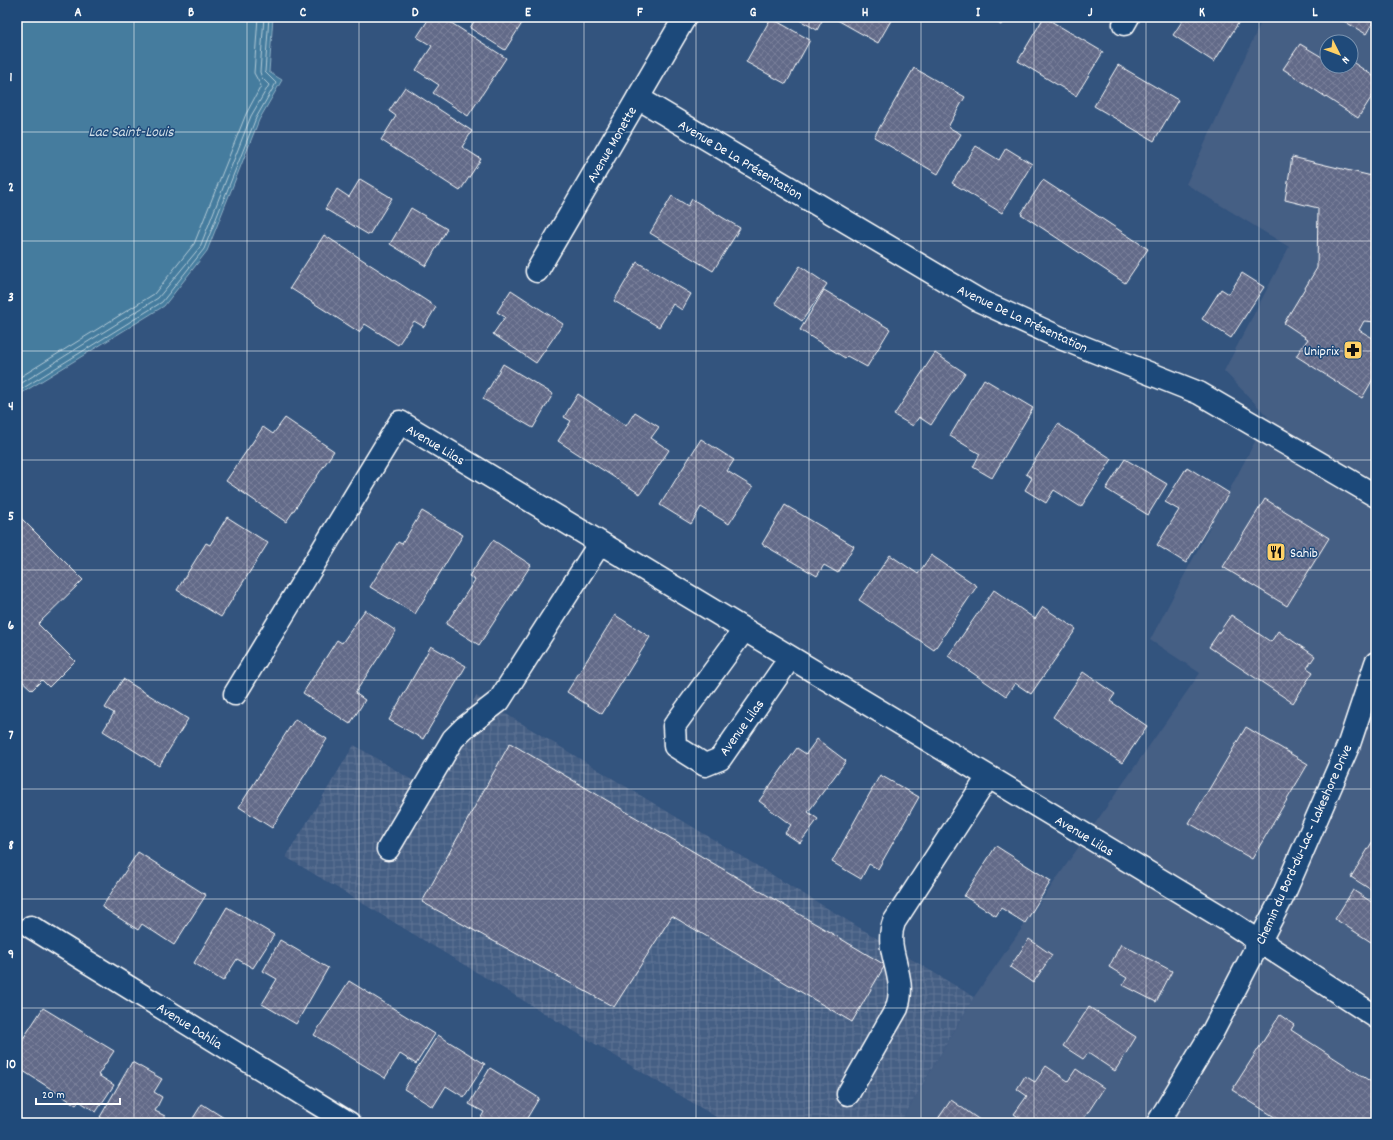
<svg xmlns="http://www.w3.org/2000/svg" width="1393" height="1140" font-family="Dekko,sans-serif">
<defs>
<pattern id="industrial-grid" width="8" height="8" patternUnits="userSpaceOnUse"><rect width="8" height="8" fill="#455e84"/><path d="M0 4h8M4 0v8" fill="none" stroke="#617696"/></pattern>
<pattern id="building-cross-hatch" width="8" height="8" patternUnits="userSpaceOnUse"><rect width="8" height="8" fill="#626a88"/><path d="M0 0l8 8M0 8l8-8" fill="none" stroke="#7a809a"/></pattern>
</defs>
<rect width="100%" height="100%" fill="#33547e"/>
<filter id="ink" filterUnits="userSpaceOnUse"><feTurbulence type="fractalNoise" baseFrequency=".025" numOctaves="2"/><feDisplacementMap in="SourceGraphic" scale="8" xChannelSelector="R" yChannelSelector="G"/><feConvolveMatrix kernelMatrix="1 2 1 2 8 2 1 2 1" color-interpolation-filters="sRGB"/></filter>
<g filter="url(#ink)">
<path fill="#455e84" fill-rule="evenodd" d="M1259,17h117v1106h-476l74,-126 226,-324 -50,-33 118,-223 -44,-46 65,-124 -103,-63 76,-164zM1327,42h24v24h-24z"/>
<polygon fill="url(#industrial-grid)" points="476,696 974,997 900,1123 726,1123 286,857 354,745 422,786"/>
<polygon fill="#447c9e" stroke="#8fb0c5" points="17,17 273,17 269,72 282,80 259,120 207,251 164,306 17,396"/>
<g fill="none" stroke-linecap="round" stroke-linejoin="round">
<g stroke="#b4cbd8" stroke-width="1">
<polyline points="17,379 154,294 194,244 246,114 261,86 254,73 258,17"/>
<polyline points="17,386 158,298 200,247 251,116 269,85 262,78 260,72 264,17"/>
<polyline points="17,392 162,302 204,249 256,118 276,83 265,72 269,17"/>
</g>
</g>
<g fill="url(#building-cross-hatch)" stroke="#fff">
<polygon points="430,17 442,17 506,58 468,116 433,93 439,85 416,70 432,46 417,37"/>
<polygon points="477,17 526,17 505,50 470,28"/>
<polygon points="794,17 824,17 817,30"/>
<polygon points="832,17 893,17 878,43"/>
<polygon points="988,17 1006,17 1001,25"/>
<polygon points="1044,17 1103,52 1076,96 1018,61"/>
<polygon points="1185,17 1242,17 1214,62 1173,35"/>
<polygon points="1337,17 1376,17 1366,34"/>
<polygon points="771,18 810,40 786,84 746,62"/>
<polygon points="1300,44 1327,60 1327,66 1351,66 1351,61 1376,78 1376,90 1358,118 1283,69"/>
<polygon points="1118,65 1178,100 1154,141 1094,106"/>
<polygon points="914,68 965,97 948,127 961,134 938,174 874,137"/>
<polygon points="405,87 472,131 462,147 481,159 460,191 381,140 396,116 389,111"/>
<polygon points="976,146 999,160 1006,148 1032,164 1002,213 952,183"/>
<polygon points="1292,157 1376,177 1376,322 1364,321 1359,330 1376,340 1376,374 1362,398 1296,356 1308,339 1284,323 1317,268 1318,208 1285,200"/>
<polygon points="360,179 392,198 369,235 325,209 337,189 349,197"/>
<polygon points="1043,180 1148,249 1125,283 1021,214"/>
<polygon points="672,196 688,206 692,199 740,228 713,271 650,233"/>
<polygon points="411,208 447,229 426,266 390,244"/>
<polygon points="324,235 436,307 424,327 414,321 398,345 365,324 359,332 290,288"/>
<polygon points="637,262 691,294 682,310 673,304 659,327 614,301"/>
<polygon points="800,266 827,284 802,321 775,303"/>
<polygon points="1242,273 1264,287 1231,338 1202,319 1221,289 1229,294"/>
<polygon points="511,290 563,324 536,363 493,334 505,317 497,312"/>
<polygon points="824,290 890,329 867,367 847,356 845,358 800,330"/>
<polygon points="935,353 965,373 931,425 919,417 913,426 894,415"/>
<polygon points="503,364 553,394 533,428 483,399"/>
<polygon points="984,379 1033,408 992,478 973,467 980,454 950,436"/>
<polygon points="578,394 626,426 635,412 659,427 651,438 669,450 640,494 558,441 571,421 564,417"/>
<polygon points="285,418 334,451 286,522 226,481 263,427 273,434"/>
<polygon points="1058,424 1112,459 1081,507 1054,490 1046,503 1025,490 1032,478 1026,474"/>
<polygon points="701,439 734,460 727,471 753,487 729,524 701,507 691,524 660,505"/>
<polygon points="1125,459 1167,484 1148,515 1106,489"/>
<polygon points="1187,467 1229,493 1186,563 1157,545 1179,510 1165,502"/>
<polygon points="1265,499 1329,538 1287,606 1223,567"/>
<polygon points="785,505 854,546 838,573 824,565 817,576 762,544"/>
<polygon points="422,511 463,535 415,614 370,587 398,542 402,544"/>
<polygon points="20,517 83,580 38,624 75,661 49,687 42,680 32,690 17,676 17,662 24,655 17,648 17,521"/>
<polygon points="227,517 268,543 221,617 177,590 206,543 210,545"/>
<polygon points="493,540 531,565 479,645 446,624 475,580 469,576"/>
<polygon points="890,555 918,574 931,555 977,586 934,650 859,600"/>
<polygon points="994,590 1035,619 1043,607 1076,629 1031,694 1015,683 1006,696 948,656"/>
<polygon points="365,610 396,631 355,693 365,700 350,724 303,693 337,640 342,643"/>
<polygon points="615,615 650,637 602,714 567,692"/>
<polygon points="1231,615 1271,642 1278,631 1315,656 1307,668 1313,672 1293,703 1209,647"/>
<polygon points="431,646 466,666 423,739 389,720"/>
<polygon points="1083,672 1115,694 1110,701 1147,726 1122,763 1053,717"/>
<polygon points="123,679 188,719 159,766 103,731 114,713 105,708"/>
<polygon points="295,719 327,739 272,828 239,807"/>
<polygon points="1246,727 1308,764 1252,859 1189,823"/>
<polygon points="817,739 846,761 808,812 818,819 800,843 785,833 791,825 759,801 797,748 806,754"/>
<polygon points="510,743 885,965 852,1022 672,916 614,1007 422,902"/>
<polygon points="880,775 919,797 878,869 869,864 861,879 832,862"/>
<polygon points="1374,839 1376,841 1376,893 1351,877"/>
<polygon points="996,846 1051,881 1025,923 1001,908 996,916 964,896"/>
<polygon points="138,852 206,895 174,945 142,924 138,930 102,907"/>
<polygon points="1353,890 1376,905 1376,934 1371,942 1335,919"/>
<polygon points="227,907 274,935 253,968 237,959 223,981 194,963"/>
<polygon points="1029,939 1052,955 1033,983 1010,967"/>
<polygon points="280,940 328,968 296,1024 262,1004 277,979 263,971"/>
<polygon points="1121,944 1172,971 1156,1002 1123,985 1127,978 1109,967"/>
<polygon points="349,981 435,1034 416,1064 400,1054 385,1078 314,1035"/>
<polygon points="1089,1007 1136,1037 1115,1071 1088,1053 1083,1059 1063,1046"/>
<polygon points="43,1008 114,1051 98,1075 114,1085 96,1112 79,1101 76,1105 17,1067 17,1048"/>
<polygon points="1280,1015 1294,1025 1291,1030 1376,1085 1376,1117 1372,1123 1284,1123 1232,1090"/>
<polygon points="438,1035 485,1064 464,1097 446,1086 433,1107 404,1089"/>
<polygon points="132,1062 162,1079 154,1092 162,1097 155,1111 165,1116 161,1123 109,1123 100,1117"/>
<polygon points="1046,1066 1068,1081 1076,1069 1104,1088 1081,1123 1027,1123 1014,1114 1027,1096 1017,1089 1025,1076 1035,1082"/>
<polygon points="490,1068 539,1098 524,1123 478,1123 484,1112 469,1104"/>
<polygon points="951,1100 984,1123 935,1123"/>
<polygon points="202,1104 232,1123 190,1123"/>
<polygon points="171,1119 178,1123 169,1123"/>
<polygon points="549,1119 555,1123 546,1123"/>
</g>
<g fill="none" stroke-linecap="round" stroke-linejoin="round">
<defs>
<g id="minor">
<polyline points="1124,24 1128,17"/>
<polyline points="638,98 980,301 1063,339 1199,393 1376,496"/>
<polyline points="537,271 685,17"/>
<polyline points="744,630 674,726 675,746 705,765 720,759 790,658"/>
<polyline points="235,694 400,422 1225,919 1376,1017"/>
<polyline points="388,849 453,739 464,728 499,701 600,543"/>
<polyline points="31,927 349,1123"/>
<path d="M848,1094l49,-86c11,-33 -14,-57 -3,-86l94,-145"/>
<polyline points="1158,1123 1212,1033 1283,896 1349,744 1376,663"/>
</g>
</defs>
<use href="#minor" stroke="#fff" stroke-width="25"/>
<use href="#minor" stroke="#1f4a7a" stroke-width="22"/>
</g>
</g>
<path fill="none" stroke="#fff" stroke-width="1" stroke-opacity="0.55" d="M134,17v1106M247,17v1106M359,17v1106M472,17v1106M584,17v1106M696,17v1106M809,17v1106M921,17v1106M1034,17v1106M1146,17v1106M1259,17v1106M17,132h1359M17,241h1359M17,351h1359M17,460h1359M17,570h1359M17,680h1359M17,789h1359M17,899h1359M17,1008h1359"/>
<defs>
<symbol id="pharmacy-square" viewBox="-11 -11 22 22"><rect x="-9" y="-9" width="18" height="18" rx="4" fill="#ffd166" stroke="#1f4a7a"/><path d="M-2-6h4v4h4v4h-4v4h-4v-4h-4v-4h4Z" fill="#111"/></symbol>
<symbol id="restaurant-square" viewBox="-11 -11 22 22"><rect x="-9" y="-9" width="18" height="18" rx="4" fill="#ffd166" stroke="#1f4a7a"/><path d="M-5-6h1v4h1v-4h1v4h1v-4h1v5L-1.5 .5V6h-2V.5L-5-1ZM5-6V6H3V1.5H1.5Q1.5-4 5-6Z" fill="#111"/></symbol>
</defs>
<g fill-rule="evenodd">
<use href="#pharmacy-square" x="1342" y="339" width="22" height="22"/>
<use href="#restaurant-square" x="1265" y="541" width="22" height="22"/>
</g>
<g text-anchor="middle" stroke-width="3" stroke-linejoin="round" paint-order="stroke">
<g font-size="14" fill="#fff" stroke="#1f4a7a">
<text transform="translate(611 144) rotate(-60)" y="5">Avenue Monette</text>
<text transform="translate(741 159) rotate(31)" y="5">Avenue De La Présentation</text>
<text transform="translate(1023 318) rotate(25)" y="5">Avenue De La Présentation</text>
<text transform="translate(436 444) rotate(31)" y="5">Avenue Lilas</text>
<text transform="translate(741 727) rotate(-54)" y="5">Avenue Lilas</text>
<text transform="translate(1085 835) rotate(31)" y="5">Avenue Lilas</text>
<text transform="translate(1303 844) rotate(-66)" y="5">Chemin du Bord-du-Lac - Lakeshore Drive</text>
<text transform="translate(190 1025) rotate(32)" y="5">Avenue Dahlia</text>
</g>
<g font-size="14" fill="#fff" stroke="#1f4a7a" text-anchor="end">
<text x="1339" y="355">Uniprix</text>
<text x="1290" y="557" text-anchor="start">Sahib</text>
</g>
<g font-size="15" font-style="italic" fill="#d0dee7" stroke="#1f4a7a">
<text x="131" y="136">Lac Saint-Louis</text>
</g>
</g>
<rect width="1393" height="1140" fill="none" stroke="#1f4a7a" stroke-width="44"/>
<g transform="translate(1339 54) rotate(132)"><circle r="19" fill="#1f4a7a" stroke="#7992af"/>
<path d="M0-3L7 15L0 10L-7 15Z" fill="#ffd166"/>
<text y="-6" font-size="11" font-weight="bold" text-anchor="middle" fill="#ffffff">N</text>
</g>
<path d="M36 1098v6h84v-6" fill="none" stroke="#ffffff" stroke-width="2"/>
<text x="42" y="1098" font-size="12" fill="#ffffff" stroke="#1f4a7a" stroke-width="3" paint-order="stroke">20 m</text>
<rect x="22" y="22" width="1349" height="1096" fill="none" stroke="#fff" stroke-width="1.5"/>
<g font-size="13" text-anchor="middle" font-weight="bold" fill="#fff">
<text x="78" y="16">A</text>
<text x="191" y="16">B</text>
<text x="303" y="16">C</text>
<text x="415" y="16">D</text>
<text x="528" y="16">E</text>
<text x="640" y="16">F</text>
<text x="753" y="16">G</text>
<text x="865" y="16">H</text>
<text x="978" y="16">I</text>
<text x="1090" y="16">J</text>
<text x="1202" y="16">K</text>
<text x="1315" y="16">L</text>
<text x="11" y="81">1</text>
<text x="11" y="191">2</text>
<text x="11" y="301">3</text>
<text x="11" y="410">4</text>
<text x="11" y="520">5</text>
<text x="11" y="629">6</text>
<text x="11" y="739">7</text>
<text x="11" y="849">8</text>
<text x="11" y="958">9</text>
<text x="11" y="1068">10</text>
</g>
</svg>
